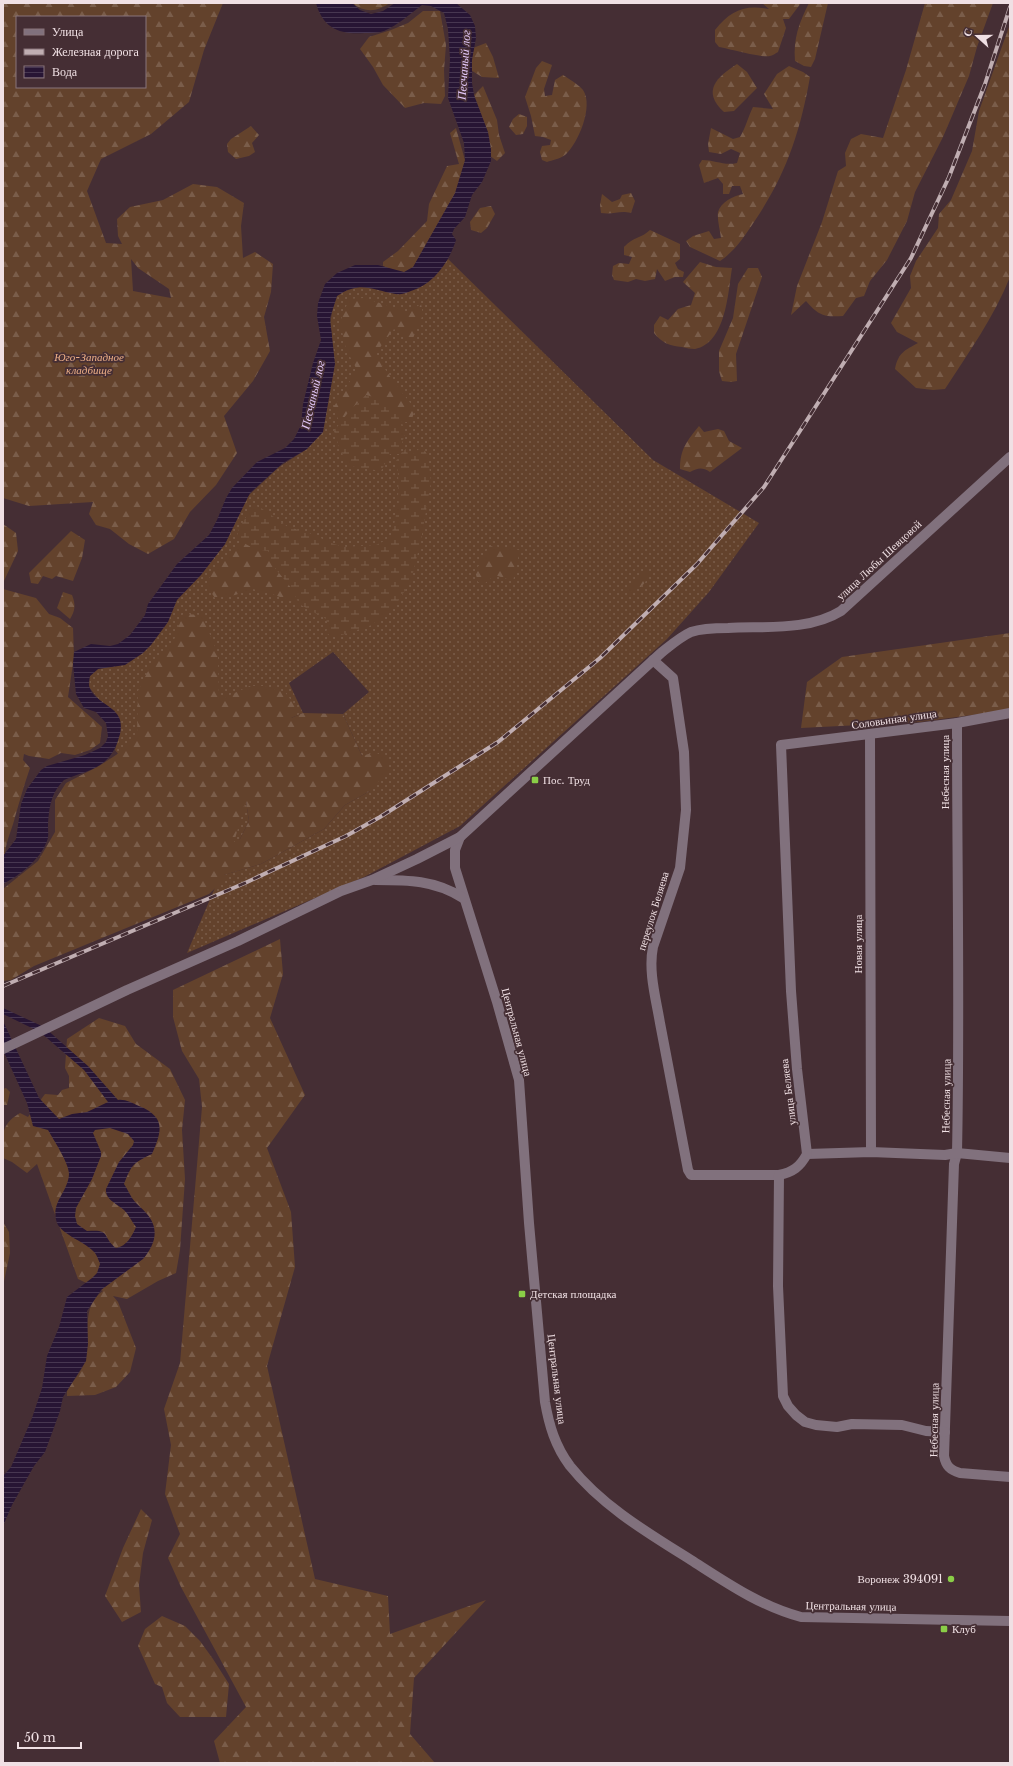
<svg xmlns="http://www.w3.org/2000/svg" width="1013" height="1766" font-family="'Libre Baskerville',serif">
<defs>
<pattern id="grass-dots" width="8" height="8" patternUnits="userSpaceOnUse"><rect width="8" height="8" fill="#63422c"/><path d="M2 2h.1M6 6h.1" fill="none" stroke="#7a5d4a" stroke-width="1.8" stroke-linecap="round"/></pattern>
<pattern id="forest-firs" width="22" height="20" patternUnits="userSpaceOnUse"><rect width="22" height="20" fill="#63422c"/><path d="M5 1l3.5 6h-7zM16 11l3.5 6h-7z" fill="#7a5d4a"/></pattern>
<pattern id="wetland-marsh" width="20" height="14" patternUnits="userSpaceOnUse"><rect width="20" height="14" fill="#63422c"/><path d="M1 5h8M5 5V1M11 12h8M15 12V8" fill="none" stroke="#7a5d4a"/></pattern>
<pattern id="water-rules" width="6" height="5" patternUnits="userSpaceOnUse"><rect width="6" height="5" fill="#271534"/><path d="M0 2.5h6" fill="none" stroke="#473751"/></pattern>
</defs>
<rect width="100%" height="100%" fill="#452e34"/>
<polygon fill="url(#grass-dots)" points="448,259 653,460 759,523 709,592 667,639 460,826 364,877 187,953 220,876 261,864 324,829 345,805 370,791 362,756 343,714 369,692 333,652 289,683 303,713 274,725 245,794 249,821 240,839 209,866 115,750 118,740 115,711 100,701 89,687 90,676 98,669 103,667 191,585 225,544 247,497 279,467 307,449 332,335 330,324 333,307 337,296 346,290 360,287 375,288 396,294 427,283"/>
<g fill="url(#forest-firs)" fill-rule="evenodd">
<path d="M3,3h220l-19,47 -15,52 -38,32 -50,25 -14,32 19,52 16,1 -4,-8 -1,-17 13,-12 33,-7 30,-16 24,3 27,16 -3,23 2,32 12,-6 18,12 -2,28 -7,25 6,34 -17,30 -29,35 13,37 -21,32 -26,27 -16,27 -26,15 -19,-10 -19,-15 -14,-4 -7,-11 4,-12 -64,4 -26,-8zM17,17h128v70h-128zM131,259l7,9 31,21 2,9 -38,-7z"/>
<path d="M352,3h38c-13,9 -25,10 -38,0z"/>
<path d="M762,3h39l-12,16h-6l3,9 -8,24c-2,1 -6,4 -8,4 -8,2 -40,-7 -51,-9l-4,-5v-12c15,-19 29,-26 54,-21z"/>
<path d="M809,3h19l-13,56 -4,8 -7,-1 -9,-5c-2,-22 4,-38 14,-58z"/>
<path d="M925,3h68l-16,44 -8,29 -26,61 -28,55 -8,29 -20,39 -17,21 -6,15 -8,2 -13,18c-19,1 -24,0 -37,-15l-15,14 6,-29 25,-64 16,-51 8,-5 -1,-13 6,-14 10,-5 22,4 23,-68z"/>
<polygon points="423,11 440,11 446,45 444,70 445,96 441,104 424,103 405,108 383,85 373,67 360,49 369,37 391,30 408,23"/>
<path d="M1010,24v253c-16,40 -41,75 -65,112l-12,1 -17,-2 -21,-19c3,-16 10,-19 23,-26l-21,-11 -6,-9 20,-35 -1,-12 6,-15 22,-33 1,-14 12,-14 21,-49 7,-40z"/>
<polygon points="486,43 493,57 499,78 482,77 469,69 473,48"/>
<path d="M542,61l10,4 -8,24 1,7 7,-1 3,-15 8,-5c6,4 15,9 20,15 11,16 -5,54 -18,65 -5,4 -13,5 -18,7l-5,-2 -2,-8 2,-6 8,-1 1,-5 -8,-3 -8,-1 -4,-20 -6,-19 11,-29z"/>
<path d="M737,64l10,8 10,16 -23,23 -10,1c-23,-21 -7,-35 13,-48z"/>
<path d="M789,66l14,6 7,5c-10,56 -24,98 -56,145 -10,15 -19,29 -34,39l-30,-14 -4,-6 7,-5 16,-5 5,8 7,-1c-1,-8 -4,-19 -3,-26 3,-10 15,-16 25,-18l-3,-8h-8l-3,8h-6v-10l-5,-6 -14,5 -5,-18 3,-5c13,0 22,6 35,3l3,-10 -9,-4 -10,5 -12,-2 -1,-8 3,-16 22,11 7,-2c6,-10 8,-20 13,-30l20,2 -9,-15 13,-20z"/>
<polygon points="483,86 497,120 499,135 505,153 497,161 486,153 474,95"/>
<polygon points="519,114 527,117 527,126 523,134 516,135 509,127 513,119"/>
<polygon points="251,126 259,135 252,143 255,152 249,156 236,159 228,152 227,144 231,139"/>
<polygon points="456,128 466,164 455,209 407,277 383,266 383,262 398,251 427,221 429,204 447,166 459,164 450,133"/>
<path d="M631,193l4,8 -4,12c-12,-3 -17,2 -30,0l-1,-8 2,-11 10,8 8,-3 2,-4z"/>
<polygon points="491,206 495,214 487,228 481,233 471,230 470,222 480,208"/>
<path d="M650,230l30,14v15l-5,4 3,6 6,3 -1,5h-8l-10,4 -8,-12 -2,10 -10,2 -9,-2 -8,3 -14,-2 -2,-5 1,-9 6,-3 10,1 3,-7 -8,-2v-8c9,-10 18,-9 26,-17z"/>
<path d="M700,262l16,5 16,1c-4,25 -6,75 -37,81 -4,0 -9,-1 -13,-2 -12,-1 -20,-4 -28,-14v-8l6,-9 8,4 10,-11 13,-4 4,-12 -12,-11z"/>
<polygon points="748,268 758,268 762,277 736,354 737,381 731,382 722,381 719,371 719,351 733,318 738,284"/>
<polygon points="364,298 408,312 421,304 423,314 411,343 394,329 375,354 393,381 415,409 411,422 396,422 342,427 333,408 357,370 346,349 340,322 349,299"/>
<path d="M699,426l5,6 14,-3 6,2 5,10 13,7 -32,24c-8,-5 -12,-4 -20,0l-10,-3c0,-20 7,-28 19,-43z"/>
<polygon points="3,524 16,533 18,551 3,583"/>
<polygon points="71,531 85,540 82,558 73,581 56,576 52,579 43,576 38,584 31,583 29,573"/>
<polygon points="260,541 303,581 299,604 272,594 253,589 235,595 215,598 206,585 214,568 239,544"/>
<polygon points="492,546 519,550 518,560 513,581 495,575 484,584 478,582 475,571 480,564 484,553"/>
<path d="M648,572c0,12 -10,19 -21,20v-4c6,-7 12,-13 21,-16z"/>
<path d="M3,589l33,9 13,16 11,4 13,10 1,29 -6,40 34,30 -2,16 -10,7 -15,5 -14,-2 -12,6 -20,-3 -5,-2 -1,6 7,8c-6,17 -10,32 -15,49 -3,13 -9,23 -10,37l-2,2z"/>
<path d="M63,592l9,3c4,10 3,16 -2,24l-13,-11z"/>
<path d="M183,614l19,1 16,39 1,46 31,-14h13l22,6 13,18 -7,8 12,-5 40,1 19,42 13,-4 13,7v12l-18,20 -25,14 -21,24 -63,35 -37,11 -1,6 -14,13 -175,72 -23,14 -8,1v-92l35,-28 17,-29v-32l11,-17 33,-17 17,-11 21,-17 1,-47 11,-22 25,-29zM246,801l3,20 -9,18 -6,3z"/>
<polygon points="1010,633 1010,710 919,722 801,728 807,682 842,657"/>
<polygon points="280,939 283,974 270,1018 305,1095 267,1148 291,1212 295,1267 267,1366 315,1579 388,1596 390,1634 486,1600 414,1678 410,1734 435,1763 220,1763 214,1741 246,1707 181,1587 168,1558 180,1534 165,1494 171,1445 164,1409 180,1363 202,1107 199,1079 182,1051 173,1017 173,990"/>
<path d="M99,1018l26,8 11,18 34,25 15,31 -3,30 3,49 -5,71 -4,23 -18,8 -31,18 -14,-3 5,6 18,46 -6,24 -14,15 -21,8 -28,1v-5c5,-9 15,-20 18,-30 6,-23 -5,-55 18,-70l-25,-12 -41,-115 -10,9 -15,-11 -9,-4c0,-23 -3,-33 17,-45l8,4 17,-23 13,1 4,-5 7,-2v-12l-4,-8 2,-29z"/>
<polygon points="6,1088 10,1092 7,1105 3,1105 3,1089"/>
<polygon points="3,1222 9,1232 10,1253 3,1286"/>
<polygon points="141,1509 152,1520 143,1553 139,1585 141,1612 122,1622 105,1596 123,1548"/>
<polygon points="162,1616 185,1626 200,1641 213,1659 229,1684 226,1717 180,1717 167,1703 162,1687 155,1684 138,1646 145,1629"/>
</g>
<g fill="url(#wetland-marsh)">
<polygon points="366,395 385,400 400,415 405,433 399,454 390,454 381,471 349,466 340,450 334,431 350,410"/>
<path d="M407,448l1,9 11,-8 6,2 3,5 3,26 -10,58 -10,41 -14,22 -25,22 -30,10 -11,2 -5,-4 2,-8 -2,-6 -27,-15 -7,-15 -18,-22 -6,-16 -13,-2 -19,-10 3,-10 14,-24 8,3 27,19 19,5 27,12 10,3 32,-2 14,-7c8,-21 11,-55 6,-77l5,-8z"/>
</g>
<g fill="url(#water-rules)" fill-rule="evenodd">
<path d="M316,3h36l8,7 11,4 12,-3 12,-8h61l14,12 5,11 1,12 -4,22v23l2,12 14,37 3,17v12l-9,21 -10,13 -7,22 -11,12 -2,5 4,6c-7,22 -22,44 -45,51 -5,2 -10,4 -15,3 -25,-4 -35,-14 -59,2l-7,22 5,46 -12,68 -16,17 -24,14 -33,30 -25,51 -24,31 -24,25 -9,22 -17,23 -8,8 -18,12 -27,4 -8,7c-6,19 13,24 24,35 7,6 8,14 6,23 -9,34 -27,34 -56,46 -13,13 -15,27 -16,46 0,4 1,11 -1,15 -7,19 -27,34 -44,43v-28l13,-17 5,-35 6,-15 14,-19 6,-4 38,-11 15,-7 6,-6 2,-6 -2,-13 -10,-11 -12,-4 -8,-14 -3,-30 1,-12 17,-8 19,2 8,-2 12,-9 15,-20 3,-11 29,-40 32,-29 8,-15 9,-22 6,-10 25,-26 28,-14 9,-9 7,-14 2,-21 10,-41 8,-23 -4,-24 1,-13 7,-19 12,-11 18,-8h23l26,7 9,-5 42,-74 10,-33 -1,-17 -16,-45 2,-39 -2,-30 -4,-16 -13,-7 -9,-1c-12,9 -24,20 -38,26 -6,2 -13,2 -19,2 -24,2 -42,-4 -49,-30z"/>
<path d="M3,1008l41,19 44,39 30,34c7,-1 14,3 21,6 27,11 23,25 13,48 -19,9 -20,10 -28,30 3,4 5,9 8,14 4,6 10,10 15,16 13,15 8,31 -4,45l-42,31 -14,21 1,33 -2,17 -23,36 -3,14 -15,41 -11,14 -22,39 -9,21v-50l8,-9 21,-49 10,-30 5,-32 12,-29 8,-30 25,-19 5,-5 3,-9c-1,-3 -3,-8 -5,-11 -9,-11 -33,-18 -38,-30 -7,-21 11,-30 12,-49 0,-11 -16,-35 -21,-44l-15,-4 -6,-23 -24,-53v-29l36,77 20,21 13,-5 15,-2 21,-10 -24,-32 -44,-38 -37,-18zM110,1128l18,6 6,7 -1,4 -14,17 -13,27c-1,11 12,15 18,21 5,5 8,12 12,17 -4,9 -9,19 -20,21 -15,-12 -4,-19 -29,-17l-10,-7 -2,-8 1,-8 16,-29 9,-23v-4l-8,-19 2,-3z"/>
</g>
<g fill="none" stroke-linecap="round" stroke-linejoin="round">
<g stroke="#81717d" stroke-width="10">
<path d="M653,660l20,18 11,74 2,58 -6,58 -27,79c-5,24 3,52 7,76 9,49 19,98 28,147l3,5h88"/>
<path d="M957,723c0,144 3,287 0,430l-3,11 -10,292c2,10 6,14 16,17l50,4"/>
<polyline points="870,735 871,1152"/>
<path d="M460,837l-5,13v18l42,134 22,78 10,143 16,179c4,23 10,44 25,64 32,40 78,67 121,94 36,23 69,46 110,57l209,4"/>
<path d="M375,880c33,0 60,0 88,18"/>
<path d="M3,1049l124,-59 111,-49 103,-50 31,-11 45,-21 43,-22 201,-184c10,-8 19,-16 30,-21 12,-4 25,-4 37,-4 36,-2 81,3 113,-17l169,-154"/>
<polyline points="807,1154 871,1152 945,1155 957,1153 1010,1158"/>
<path d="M945,1432l-19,-1 -24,-6 -50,-1 -15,3 -21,-2 -11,-3 -9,-7 -8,-9 -5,-10 -5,-110 1,-111c14,-3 21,-8 28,-21l-10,-85 -6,-78 -10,-246 176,-22 53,-10"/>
</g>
<defs>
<polyline id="rail" points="3,986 245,883 346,836 380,817 498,742 600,658 697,564 764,487 911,258 949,177 985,84 1010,7"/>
</defs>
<use href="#rail" stroke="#c0aeb2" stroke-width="4"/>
<use href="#rail" stroke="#452e34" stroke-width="2.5" stroke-dasharray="8" stroke-linecap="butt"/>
</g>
<g fill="#8ace47" stroke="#452e34" stroke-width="1.5">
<rect x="531" y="776" width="8" height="8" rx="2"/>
<rect x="518" y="1290" width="8" height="8" rx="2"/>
<circle cx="951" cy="1579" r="4"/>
<rect x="940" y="1625" width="8" height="8" rx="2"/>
</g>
<g text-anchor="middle" stroke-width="3.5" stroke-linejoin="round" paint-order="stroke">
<g font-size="11" font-style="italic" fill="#edaf87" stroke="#452e34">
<text x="89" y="361">Юго-Западное<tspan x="89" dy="13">кладбище</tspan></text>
</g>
<g font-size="11" fill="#f0e0e4" stroke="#452e34">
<text transform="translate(879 560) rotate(-43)" y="4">улица Любы Шевцовой</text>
<text transform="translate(894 719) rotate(-8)" y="4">Соловьиная улица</text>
<text transform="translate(945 772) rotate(-90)" y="4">Небесная улица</text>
<text transform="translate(653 911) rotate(-73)" y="4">переулок Беляева</text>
<text transform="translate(858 944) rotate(-90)" y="4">Новая улица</text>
<text transform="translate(517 1032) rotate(75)" y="4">Центральная улица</text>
<text transform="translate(788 1092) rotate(-97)" y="4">улица Беляева</text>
<text transform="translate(946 1096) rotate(-89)" y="4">Небесная улица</text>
<text transform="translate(557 1379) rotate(83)" y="4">Центральная улица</text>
<text transform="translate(934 1420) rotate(-89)" y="4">Небесная улица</text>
<text transform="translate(851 1606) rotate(1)" y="4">Центральная улица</text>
</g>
<g font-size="11" fill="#f0e0e4" stroke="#452e34" text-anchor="start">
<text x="543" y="784">Пос. Труд</text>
<text x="530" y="1298">Детская площадка</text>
<text x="943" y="1583" text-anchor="end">Воронеж 394091</text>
<text x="952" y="1633">Клуб</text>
</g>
<g font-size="12" font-style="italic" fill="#e3c8f9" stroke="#452e34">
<text transform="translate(464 65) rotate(-86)" y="4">Песчаный лог</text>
<text transform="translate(313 395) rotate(-77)" y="4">Песчаный лог</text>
</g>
</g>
<rect width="1013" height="1766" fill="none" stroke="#f0e0e4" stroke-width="8"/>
<rect x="16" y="16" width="130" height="72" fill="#452e34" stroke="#89757a"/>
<rect x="24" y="29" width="20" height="6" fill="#81717d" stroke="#89757a"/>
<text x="52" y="36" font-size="12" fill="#f0e0e4">Улица</text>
<rect x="24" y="49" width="20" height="6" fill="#c0aeb2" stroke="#89757a"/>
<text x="52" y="56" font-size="12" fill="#f0e0e4">Железная дорога</text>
<rect x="24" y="66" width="20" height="12" fill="url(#water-rules)" stroke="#89757a"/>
<text x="52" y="76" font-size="12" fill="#f0e0e4">Вода</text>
<g transform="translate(977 36) rotate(291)" stroke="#452e34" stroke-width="3" paint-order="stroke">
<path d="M0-3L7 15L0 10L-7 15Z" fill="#f0e0e4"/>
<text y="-6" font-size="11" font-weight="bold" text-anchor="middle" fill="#f0e0e4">С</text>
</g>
<path d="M18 1742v6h63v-6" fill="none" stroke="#f0e0e4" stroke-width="2"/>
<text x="24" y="1742" font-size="12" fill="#f0e0e4" stroke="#452e34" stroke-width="3" paint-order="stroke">50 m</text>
</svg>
